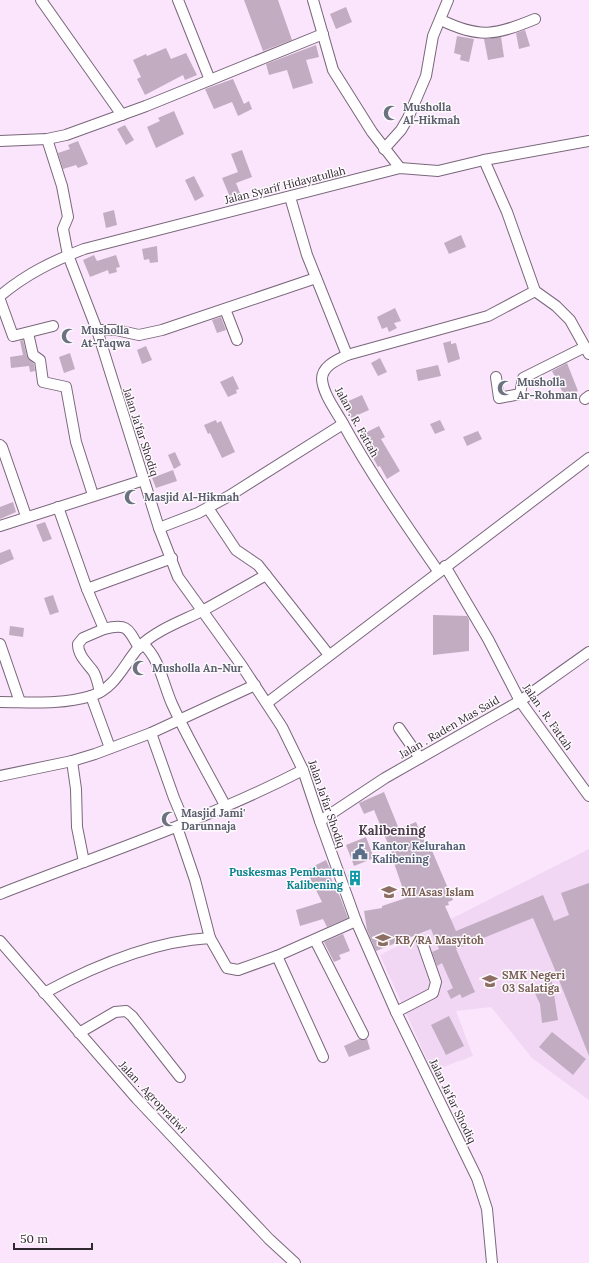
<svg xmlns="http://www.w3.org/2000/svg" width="589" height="1263" font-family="Lora,serif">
<rect width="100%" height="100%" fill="#fae5fc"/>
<polygon fill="#f1d7f4" points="589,849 589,1100 532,1058 491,1007 456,1011 473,1056 432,1071 380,955"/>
<g fill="#c1acc2">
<polygon points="244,0 278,0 292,40 263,51"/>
<polygon points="346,7 352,22 336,29 330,14"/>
<polygon points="525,30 530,46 519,49 516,33"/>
<polygon points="457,36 474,39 469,62 460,60 461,55 454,53"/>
<polygon points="501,37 504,57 488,60 484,39"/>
<polygon points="316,45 319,57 306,60 313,83 293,89 287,70 269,75 266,64"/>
<polygon points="166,48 171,59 186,53 197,75 185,80 183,75 145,95 137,79 141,77 133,60 146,54 147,56"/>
<polygon points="233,79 244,104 249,101 252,109 238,116 232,102 214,109 205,89"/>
<polygon points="174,111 184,134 156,148 147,127 160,121 158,118"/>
<polygon points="125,125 134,140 126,145 117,129"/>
<polygon points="78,141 88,164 78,168 76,165 63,169 58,153 70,149 68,145"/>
<polygon points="242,150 252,177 236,183 240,193 230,197 222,178 238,172 231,154"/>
<polygon points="194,176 204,196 195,201 185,180"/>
<polygon points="114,210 117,225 106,228 103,213"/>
<polygon points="461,235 466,247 449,254 444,243"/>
<polygon points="157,246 158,262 150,263 149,259 144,260 142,249"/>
<polygon points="94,255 97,261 116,255 120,267 116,268 117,272 109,274 108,270 90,277 83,260"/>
<polygon points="395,308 401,321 394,323 397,328 389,332 387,327 382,329 377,317"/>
<polygon points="221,317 226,330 217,333 212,320"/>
<polygon points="23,340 27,356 34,364 35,371 30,372 29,366 11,368 10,357 23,355 20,341"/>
<polygon points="451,341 451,344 456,343 460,359 448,363 443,343"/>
<polygon points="146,346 152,360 142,364 137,350"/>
<polygon points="70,353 75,369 64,373 59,357"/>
<polygon points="380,358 387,372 378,376 371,363"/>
<polygon points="567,363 578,391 565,397 552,371"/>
<polygon points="438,365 441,376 418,381 416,370"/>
<polygon points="233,376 239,389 236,390 237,393 228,397 220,382"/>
<polygon points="362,395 369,410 351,418 344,403"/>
<polygon points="216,420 217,423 221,421 235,452 222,458 210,433 208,434 204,425"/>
<polygon points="440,420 445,430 435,434 430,424"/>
<polygon points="379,426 385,437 381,439 400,471 387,479 380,466 378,467 361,435"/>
<polygon points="478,431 482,439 467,446 463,437"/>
<polygon points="175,452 181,465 174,469 168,455"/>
<polygon points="173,470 177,481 156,488 152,478"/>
<polygon points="13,502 16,512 0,519 0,507"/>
<polygon points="45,522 52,539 43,542 36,525"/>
<polygon points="10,549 14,559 0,565 0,553"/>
<polygon points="53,595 59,612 50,615 44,598"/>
<polygon points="433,615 467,616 469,620 469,651 433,655"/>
<polygon points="10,626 24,628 23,637 9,635"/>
<polygon points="384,792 399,829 416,822 427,847 430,846 453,900 448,902 449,905 445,906 456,931 543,895 554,921 569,915 561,893 589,883 589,1056 553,965 533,918 456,949 475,992 462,998 460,994 451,999 447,991 453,988 442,963 437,966 436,963 432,952 439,949 431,929 376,951 367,930 364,911 382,908 382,906 406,898 394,863 396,863 374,810 364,814 359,803"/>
<polygon points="366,837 374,858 354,866 346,845"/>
<polygon points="326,860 331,871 328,872 340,897 348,918 327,927 323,919 300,926 296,910 322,902 306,870"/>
<polygon points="357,871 362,881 352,885 348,875"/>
<polygon points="343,934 350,951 339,955 341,959 334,962 324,942"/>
<polygon points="552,981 558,1020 542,1023 540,1004 533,989"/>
<polygon points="449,1016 464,1046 446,1055 431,1025"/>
<polygon points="552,1032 586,1059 573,1075 539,1047"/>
<polygon points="359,1039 367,1039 370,1049 349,1057 344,1046"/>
</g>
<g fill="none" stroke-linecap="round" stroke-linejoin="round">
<defs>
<g id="minor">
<polyline points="41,0 122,115"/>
<polyline points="178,0 210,80"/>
<polyline points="313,0 333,70 372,132 400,168"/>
<path d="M441,20c39,19 55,15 94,-1"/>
<polyline points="47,139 62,186 68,217 63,229 68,255 97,330 159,528 178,577 242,666 282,727 303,770 320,821 356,921 396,1012 477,1178 487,1209 492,1263"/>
<polyline points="0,141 47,139 66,135 146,106 323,34"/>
<polyline points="384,149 401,130 408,118 426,76 433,36 448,0"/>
<polyline points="484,160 507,212 535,291 556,306 570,320 589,354"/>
<polyline points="290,197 307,255 347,355"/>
<path d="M0,296c26,-22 53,-35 84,-47l316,-81 38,3 46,-11 105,-19"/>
<polyline points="0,300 13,336 53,326"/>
<polyline points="225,309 237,340"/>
<polyline points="97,330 116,330 139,335 162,330 316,278"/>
<polyline points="28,333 33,355 40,360 43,382 66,387 76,442 93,495"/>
<polyline points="496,377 499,398 520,394 523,378 585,347"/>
<polyline points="585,399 589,396"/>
<polyline points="0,445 2,447 26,516"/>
<polyline points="58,507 87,589 172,558"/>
<polyline points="208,508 236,550 258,565 329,655"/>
<polyline points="0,526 144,480"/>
<polyline points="159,528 198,513 229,496 343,424"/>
<polyline points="445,566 488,639 520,701 589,796"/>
<path d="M438,571c-34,-49 -68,-98 -97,-151 -7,-12 -18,-27 -19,-41 0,-13 15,-19 25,-24l141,-39 47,-25"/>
<path d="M87,589l17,40c23,-6 24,-1 35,19"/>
<polyline points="0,644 20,702"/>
<path d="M143,644c17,15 20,40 29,60 16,35 36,69 54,103"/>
<path d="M100,692c-2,-7 -3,-15 -7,-21 -7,-9 -15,-16 -15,-27l5,-6 21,-9"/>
<polyline points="91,696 110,748"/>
<path d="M0,702c30,0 61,3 91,-6 24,-7 33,-32 48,-49 17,-17 43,-26 63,-36 22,-12 43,-24 64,-36"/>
<polyline points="267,703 589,458"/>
<polyline points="399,728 420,758"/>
<polyline points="151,733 174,798 185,824"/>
<polyline points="72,761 76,789 77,827 84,862"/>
<polyline points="0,776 72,761 95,754 151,733 255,685"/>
<polyline points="320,821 385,778 520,701 589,652"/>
<polyline points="177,827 195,880 210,938"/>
<path d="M0,894c102,-40 206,-74 303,-124"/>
<polyline points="315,940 363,1034"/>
<polyline points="0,941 137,1099 269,1239 295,1263"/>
<polyline points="277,956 323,1057"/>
<path d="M44,993c50,-27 108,-52 166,-55l17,30 11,2 39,-14 79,-35"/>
<polyline points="396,1012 433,993 436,982 422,942"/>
<polyline points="79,1033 115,1012 126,1011 132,1016 180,1077"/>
</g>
</defs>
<use href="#minor" stroke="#7a677b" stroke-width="12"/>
<use href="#minor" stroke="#fff" stroke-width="10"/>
</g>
<defs>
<symbol id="mosque-bare" viewBox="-9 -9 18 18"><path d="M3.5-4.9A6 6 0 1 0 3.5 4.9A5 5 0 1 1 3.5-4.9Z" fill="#6b7280" stroke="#fdf9fd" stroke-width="2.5" paint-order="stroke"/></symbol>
<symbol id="civic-bare" viewBox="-9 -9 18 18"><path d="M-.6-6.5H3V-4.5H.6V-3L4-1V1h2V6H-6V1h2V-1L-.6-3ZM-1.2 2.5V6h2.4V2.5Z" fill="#5c6f8a" stroke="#fdf9fd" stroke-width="2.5" paint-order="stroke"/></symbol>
<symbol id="building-bare" viewBox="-9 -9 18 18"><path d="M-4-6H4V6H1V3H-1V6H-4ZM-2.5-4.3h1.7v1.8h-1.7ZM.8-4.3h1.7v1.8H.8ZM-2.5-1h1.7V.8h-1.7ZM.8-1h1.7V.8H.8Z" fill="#0f9aa8" stroke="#fdf9fd" stroke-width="2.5" paint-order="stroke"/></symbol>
<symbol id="school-bare" viewBox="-9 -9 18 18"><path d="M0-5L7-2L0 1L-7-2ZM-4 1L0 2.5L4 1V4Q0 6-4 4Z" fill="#8d6e63" stroke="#fdf9fd" stroke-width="2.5" paint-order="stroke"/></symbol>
</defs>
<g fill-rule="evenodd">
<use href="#mosque-bare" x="380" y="102" width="22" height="22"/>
<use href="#mosque-bare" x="58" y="325" width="22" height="22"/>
<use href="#mosque-bare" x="494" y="377" width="22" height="22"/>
<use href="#mosque-bare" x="121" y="486" width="22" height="22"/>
<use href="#mosque-bare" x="129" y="657" width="22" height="22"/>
<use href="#mosque-bare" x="158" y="808" width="22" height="22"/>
<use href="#civic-bare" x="349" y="841" width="22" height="22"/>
<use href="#building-bare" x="344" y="867" width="22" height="22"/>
<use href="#school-bare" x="378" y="881" width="22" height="22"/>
<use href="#school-bare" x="372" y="929" width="22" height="22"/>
<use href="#school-bare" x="479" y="970" width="22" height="22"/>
</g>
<g text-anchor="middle" stroke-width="3" stroke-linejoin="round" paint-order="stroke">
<g font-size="11" font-weight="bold" fill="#5b616d" stroke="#fdf9fd" text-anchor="start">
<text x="403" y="111">Musholla<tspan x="403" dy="13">Al-Hikmah</tspan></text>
<text x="81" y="334">Musholla<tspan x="81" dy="13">At-Taqwa</tspan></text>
<text x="517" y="386">Musholla<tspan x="517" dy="13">Ar-Rohman</tspan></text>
<text x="144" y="501">Masjid Al-Hikmah</text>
<text x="152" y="672">Musholla An-Nur</text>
<text x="181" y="817">Masjid Jami'<tspan x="181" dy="13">Darunnaja</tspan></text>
</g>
<g font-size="11" fill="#302831" stroke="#fdf9fd">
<text transform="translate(285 185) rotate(-14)" y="4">Jalan Syarif Hidayatullah</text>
<text transform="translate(357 422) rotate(61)" y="4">Jalan . R. Fattah</text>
<text transform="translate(141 432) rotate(72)" y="4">Jalan Ja'far Shodiq</text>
<text transform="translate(548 717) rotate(55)" y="4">Jalan . R. Fattah</text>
<text transform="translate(449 727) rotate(-30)" y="4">Jalan . Raden Mas Said</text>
<text transform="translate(327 804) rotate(71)" y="4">Jalan Ja'far Shodiq</text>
<text transform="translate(153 1097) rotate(47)" y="4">Jalan . Agropratiwi</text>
<text transform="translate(453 1101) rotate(64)" y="4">Jalan Ja'far Shodiq</text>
</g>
<g font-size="11" font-weight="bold" fill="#4e5e75" stroke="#fdf9fd" text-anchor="start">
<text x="372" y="850">Kantor Kelurahan<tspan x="372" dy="13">Kalibening</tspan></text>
</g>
<g font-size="11" font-weight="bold" fill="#0d838f" stroke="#fdf9fd" text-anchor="end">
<text x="343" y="876">Puskesmas Pembantu<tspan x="343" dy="13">Kalibening</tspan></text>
</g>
<g font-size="11" font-weight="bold" fill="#785e54" stroke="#fdf9fd" text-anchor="start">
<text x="401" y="896">MI Asas Islam</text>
<text x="395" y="944">KB/RA Masyitoh</text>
<text x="502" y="979">SMK Negeri<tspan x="502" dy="13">03 Salatiga</tspan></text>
</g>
<g font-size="13" font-weight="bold" fill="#4c3b4d" stroke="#fdf9fd">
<text x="392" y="835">Kalibening</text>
</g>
</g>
<path d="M14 1243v6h78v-6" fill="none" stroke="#302831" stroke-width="2"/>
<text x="20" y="1243" font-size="12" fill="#302831" stroke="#fdf9fd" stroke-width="3" paint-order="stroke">50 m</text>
</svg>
